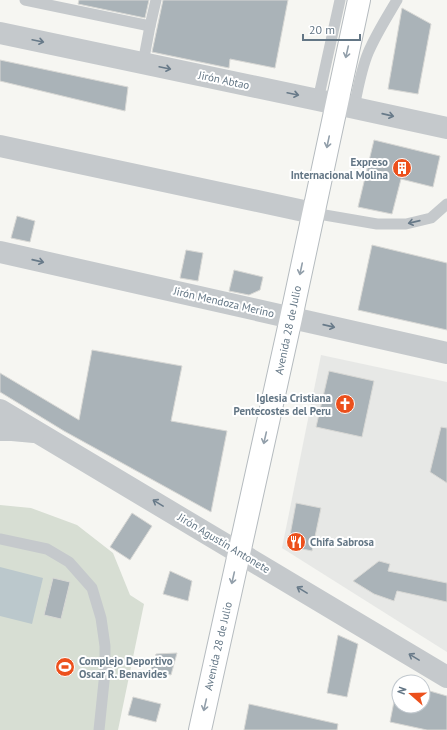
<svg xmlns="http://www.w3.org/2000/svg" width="447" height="730" font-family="'PT Sans',sans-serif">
<rect width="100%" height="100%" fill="#f6f6f2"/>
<polygon fill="#e7e8e6" points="321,355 447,382 447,652 282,548"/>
<polygon fill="#d7ded3" points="0,505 31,508 77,525 113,553 130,595 144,604 118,730 0,730"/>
<polygon fill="#bbc8cc" points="0,567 43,578 32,624 0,616"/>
<g fill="#aab3b8" stroke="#d8d8d5">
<polygon points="79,0 149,0 145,18 78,4"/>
<polygon points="163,0 288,0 275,68 230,59 229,68 152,52"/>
<polygon points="402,8 431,24 418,94 388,89"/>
<polygon points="0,60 128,87 125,111 0,81"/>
<polygon points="374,140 440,156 433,187 401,179 392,214 358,207"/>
<polygon points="17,216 35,221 30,242 11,238"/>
<polygon points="372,245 447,263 447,330 358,310"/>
<polygon points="186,250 203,253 198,281 180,278"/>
<polygon points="234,270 263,277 260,290 249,295 229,291"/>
<polygon points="92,350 182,366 171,421 227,431 211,512 64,431 0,392 0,373 79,420"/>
<polygon points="329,371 374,381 362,437 316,427"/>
<polygon points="441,427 447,428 447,483 430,472"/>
<polygon points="296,503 321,508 312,551 288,546"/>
<polygon points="132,513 152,526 130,560 110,547"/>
<polygon points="379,561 390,564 388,571 447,583 447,602 397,591 394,601 374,594 353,581"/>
<polygon points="170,571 192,581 188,601 163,594"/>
<polygon points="53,578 70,582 61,619 44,615"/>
<polygon points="338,635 358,644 347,697 327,693"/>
<polygon points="177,653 171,675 151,669 156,654"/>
<polygon points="398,681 400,682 399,682 399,706 423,706 423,689 447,696 447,730 427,730 390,722"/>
<polygon points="133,697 161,704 156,722 128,715"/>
<polygon points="249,704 338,724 337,730 244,730"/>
</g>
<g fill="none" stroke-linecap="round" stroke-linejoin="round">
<defs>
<polyline id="secondary" points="200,730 291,318 359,0"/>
</defs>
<use href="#secondary" stroke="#b5bbbf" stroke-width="24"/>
<g stroke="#c5c9cc" stroke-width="11">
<polyline points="25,0 150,26 156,0"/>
<polyline points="143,63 150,26"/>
<polyline points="318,100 340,0"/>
<path d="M354,107c4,-18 7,-37 14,-54 8,-19 19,-36 29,-53"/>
<polyline points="313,213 377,224 406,224 431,218 447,204"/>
<polyline points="0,539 47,549 69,562 92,588 101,618 105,646 105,672 99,730"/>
</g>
<g stroke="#c5c9cc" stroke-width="22">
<polyline points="0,146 313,213"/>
<polyline points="0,252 447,353"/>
<polyline points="0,410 447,677"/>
<polyline points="0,430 12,430 34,432"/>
</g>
<polyline stroke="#c5c9cc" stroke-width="22" points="0,33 318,100 447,128"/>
<use href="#secondary" stroke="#fff" stroke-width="22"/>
</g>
<defs><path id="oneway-shaft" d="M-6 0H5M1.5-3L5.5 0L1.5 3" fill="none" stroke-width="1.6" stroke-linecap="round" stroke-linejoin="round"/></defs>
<g stroke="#687a89">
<use href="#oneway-shaft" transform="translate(38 41) rotate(12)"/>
<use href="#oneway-shaft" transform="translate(165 68) rotate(12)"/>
<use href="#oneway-shaft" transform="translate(293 94) rotate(12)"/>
<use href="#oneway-shaft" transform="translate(388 115) rotate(13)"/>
<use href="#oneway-shaft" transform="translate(414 222) rotate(167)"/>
<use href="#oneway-shaft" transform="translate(38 261) rotate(13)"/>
<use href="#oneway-shaft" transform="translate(329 326) rotate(13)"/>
<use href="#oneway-shaft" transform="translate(158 503) rotate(-149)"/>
<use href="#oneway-shaft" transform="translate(302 590) rotate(-149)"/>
<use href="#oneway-shaft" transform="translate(414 657) rotate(-149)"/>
</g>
<g stroke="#929faa">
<use href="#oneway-shaft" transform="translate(347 52) rotate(103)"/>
<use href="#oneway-shaft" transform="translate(328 142) rotate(102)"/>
<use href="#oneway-shaft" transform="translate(301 269) rotate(102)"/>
<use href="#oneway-shaft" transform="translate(265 438) rotate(103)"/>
<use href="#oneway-shaft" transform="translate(233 578) rotate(103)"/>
<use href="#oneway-shaft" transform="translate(205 705) rotate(103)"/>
</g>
<defs>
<symbol id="building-disc" viewBox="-11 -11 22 22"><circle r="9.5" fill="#ec501c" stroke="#fff"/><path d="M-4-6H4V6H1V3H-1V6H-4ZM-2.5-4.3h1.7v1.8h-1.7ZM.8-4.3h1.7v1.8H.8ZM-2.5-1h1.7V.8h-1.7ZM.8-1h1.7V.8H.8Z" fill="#fff"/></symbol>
<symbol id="church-disc" viewBox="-11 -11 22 22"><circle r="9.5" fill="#ec501c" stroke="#fff"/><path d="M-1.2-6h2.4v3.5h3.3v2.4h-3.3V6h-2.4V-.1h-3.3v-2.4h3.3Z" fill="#fff"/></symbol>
<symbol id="restaurant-disc" viewBox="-11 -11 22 22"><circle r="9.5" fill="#ec501c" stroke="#fff"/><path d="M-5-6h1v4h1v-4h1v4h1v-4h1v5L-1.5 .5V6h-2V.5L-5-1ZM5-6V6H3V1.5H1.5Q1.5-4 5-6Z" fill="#fff"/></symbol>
<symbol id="stadium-disc" viewBox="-11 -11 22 22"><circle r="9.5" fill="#ec501c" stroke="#fff"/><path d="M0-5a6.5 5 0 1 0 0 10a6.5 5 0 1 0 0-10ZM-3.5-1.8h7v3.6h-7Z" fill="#fff"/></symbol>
</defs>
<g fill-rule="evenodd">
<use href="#building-disc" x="391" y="157" width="22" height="22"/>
<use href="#church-disc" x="334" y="393" width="22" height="22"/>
<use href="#restaurant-disc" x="285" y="531" width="22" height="22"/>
<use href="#stadium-disc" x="54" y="656" width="22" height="22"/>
</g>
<g text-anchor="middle" stroke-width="4" stroke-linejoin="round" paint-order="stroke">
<g font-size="11" fill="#637685" stroke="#fff">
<text transform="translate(224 80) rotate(12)" y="4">Jirón Abtao</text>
<text transform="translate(224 302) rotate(13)" y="4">Jirón Mendoza Merino</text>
<text transform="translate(288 330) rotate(-78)" y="4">Avenida 28 de Julio</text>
<text transform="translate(224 543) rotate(31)" y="4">Jirón Agustín Antonete</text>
<text transform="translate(218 646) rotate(-77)" y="4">Avenida 28 de Julio</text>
</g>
<g font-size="11" font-weight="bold" fill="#637685" stroke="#fff" text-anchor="end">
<text x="388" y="166">Expreso<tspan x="388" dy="13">Internacional Molina</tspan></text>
<text x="331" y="402">Iglesia Cristiana<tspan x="331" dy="13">Pentecostes del Peru</tspan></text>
<text x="310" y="546" text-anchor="start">Chifa Sabrosa</text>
<text x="79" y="665" text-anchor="start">Complejo Deportivo<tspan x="79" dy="13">Oscar R. Benavides</tspan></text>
</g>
</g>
<g transform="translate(411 694) rotate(290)"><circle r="19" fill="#ffffff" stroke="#c1c8ce"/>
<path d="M0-3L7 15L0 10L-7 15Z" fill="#ec501c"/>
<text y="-6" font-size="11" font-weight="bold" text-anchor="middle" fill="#637685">N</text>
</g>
<path d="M303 34v6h57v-6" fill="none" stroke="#637685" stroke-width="2"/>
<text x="309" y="34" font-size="12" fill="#637685" stroke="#ffffff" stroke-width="3" paint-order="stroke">20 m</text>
</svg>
